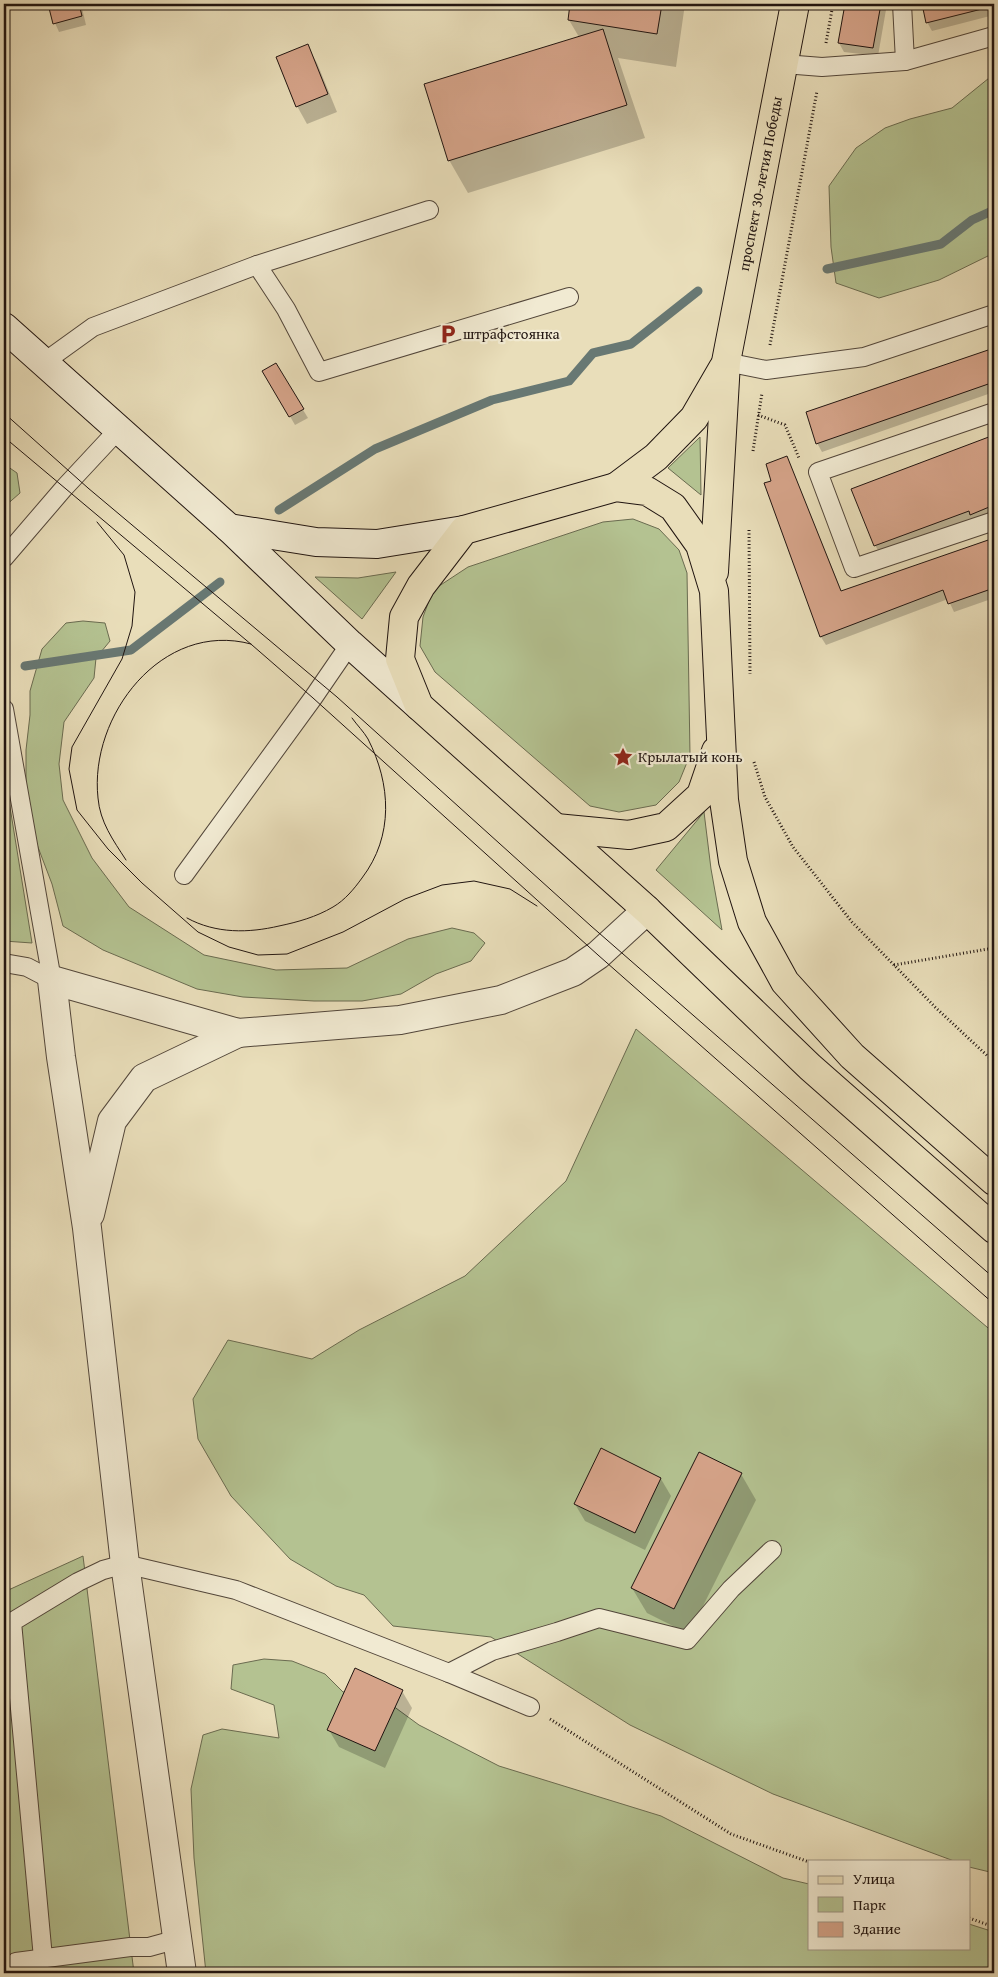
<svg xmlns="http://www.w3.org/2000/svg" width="998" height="1977" font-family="'Gentium Book Plus',serif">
<rect width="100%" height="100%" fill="#e9deba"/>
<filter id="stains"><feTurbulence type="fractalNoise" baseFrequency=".004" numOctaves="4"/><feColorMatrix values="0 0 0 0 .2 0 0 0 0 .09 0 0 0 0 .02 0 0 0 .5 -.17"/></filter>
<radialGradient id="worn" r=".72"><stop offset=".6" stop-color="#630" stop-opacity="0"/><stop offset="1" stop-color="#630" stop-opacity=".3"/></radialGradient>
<g fill="#b4c291" stroke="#6a6b50">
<polygon points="994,74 994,253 939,280 879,298 836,283 831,247 829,186 856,148 885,128 910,119 952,108"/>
<polygon points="700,437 701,495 668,468"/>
<polygon points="4,464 17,473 20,493 4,507"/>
<polygon points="633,519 659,529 679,550 687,573 690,755 679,782 656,805 619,812 590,806 435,672 420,646 423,617 433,590 468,567 603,522"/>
<polygon points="396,572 362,619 315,577 358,578"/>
<polygon points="83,621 105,623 110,641 96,658 94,678 64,722 59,764 63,800 92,858 129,907 204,955 276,970 347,968 408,939 452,928 474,933 485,943 471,961 436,974 401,994 362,1001 314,1001 243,997 197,989 103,950 63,926 52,884 33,834 26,788 26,750 30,715 30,691 42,649 66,623"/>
<polygon points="4,770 32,943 4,941"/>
<polygon points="704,812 711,869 722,930 656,870"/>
<polygon points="636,1029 994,1333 994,1873 969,1867 969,1861 954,1861 773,1794 630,1725 491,1637 393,1626 364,1595 336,1586 290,1559 231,1496 198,1439 193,1399 228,1340 312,1359 359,1330 465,1276 566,1181"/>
<polygon points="83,1556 134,1973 4,1973 4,1592"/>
<polygon points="264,1659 292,1661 325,1674 343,1692 374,1692 419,1725 499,1766 661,1816 783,1878 809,1884 809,1948 969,1948 969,1924 994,1932 994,1973 206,1973 194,1858 191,1789 203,1735 222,1729 279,1738 274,1705 231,1689 233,1665"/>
</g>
<g fill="#0003">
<polygon points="49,4 81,4 86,25 59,32 55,23"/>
<polygon points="572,4 685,4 676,67 618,58 645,138 468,193 449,160 579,37 569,20"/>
<polygon points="846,4 887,4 878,56 844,52 839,43"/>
<polygon points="924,4 994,4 994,15 932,31 927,22"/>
<polygon points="307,46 317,63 337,112 307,124 297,106"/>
<polygon points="994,350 994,392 822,452 817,443 807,413"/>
<polygon points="275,364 308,418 295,425 264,371"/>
<polygon points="994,437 994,515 880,554 875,545 936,457"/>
<polygon points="787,458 842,592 994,540 994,598 954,612 948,599 826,645 821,637 766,484 773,482"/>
<polygon points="741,1474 756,1500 689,1634 647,1613 632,1588"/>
<polygon points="661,1479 671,1496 645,1550 585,1521 575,1504"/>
<polygon points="402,1691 412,1708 385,1768 339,1747 329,1730"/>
</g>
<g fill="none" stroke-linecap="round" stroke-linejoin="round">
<g stroke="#687873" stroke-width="9">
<polyline points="827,269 941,244 972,220 994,210"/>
<polyline points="279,510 375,449 492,400 569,381 593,353 631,344 698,291"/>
<polyline points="25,666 131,650 220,582"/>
</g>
</g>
<g fill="#d6a48a" stroke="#201410">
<polygon points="48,4 79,4 82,16 53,24"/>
<polygon points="570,4 662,4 657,34 568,20"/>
<polygon points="845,4 881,4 873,48 838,43"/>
<polygon points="922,4 994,4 994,6 926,23"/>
<polygon points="603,29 627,105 448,161 424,84"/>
<polygon points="308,44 328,94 296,107 276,57"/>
<polygon points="994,348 994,382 816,444 806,412"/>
<polygon points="276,363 304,409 289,417 262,371"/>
<polygon points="994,435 994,505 970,515 969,511 874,546 851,489"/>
<polygon points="787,456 841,591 994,538 994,588 948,604 943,590 820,637 764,483 771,481 766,464"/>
<polygon points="601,1448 661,1478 635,1533 574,1504"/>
<polygon points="699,1452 742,1473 674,1609 631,1588"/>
<polygon points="355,1668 403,1690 375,1751 327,1730"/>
</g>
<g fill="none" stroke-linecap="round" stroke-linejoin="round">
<defs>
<g id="lane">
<polyline points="902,4 905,61"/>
<polyline points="784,64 822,67 905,61 994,36"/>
<polyline points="257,265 429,210"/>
<polyline points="726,362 766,370 864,357 994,314"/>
<polyline points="43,363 93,327 257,265 286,309 319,372 569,297"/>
<polyline points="994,412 818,472 854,568 994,521"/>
<polyline points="4,558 64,488 118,430"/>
<polyline points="4,709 52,980"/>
<polyline points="184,875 313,698 350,644"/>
<polyline points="4,963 27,967 52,980"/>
<polyline points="449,1673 492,1651 557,1632 599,1618 687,1640 731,1589 772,1550"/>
<polyline points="43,1958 12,1622 78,1582 103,1570 125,1564 236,1590 449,1673 530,1707"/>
<polyline points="16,1962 130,1947 149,1947 178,1939"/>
</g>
<g id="street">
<polyline points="90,1214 112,1121 144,1078 238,1033"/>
<polyline points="182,1973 125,1564 87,1228 61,1057 52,980 238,1033 400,1020 501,1000 573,972 598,955 647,910"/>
</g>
<g id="secondary">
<polyline points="4,327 229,528 350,644 419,706"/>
<polyline points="229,528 316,542 377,544 464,530"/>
</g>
<g id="primary">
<polyline points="616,487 656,457 694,418 723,368"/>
<path id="s1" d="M714,572l12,-210 69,-358"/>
<polyline points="556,828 629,835 666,827 701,795 716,751"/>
<polyline points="994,1181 852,1056 785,982 752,922 733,861 724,800 714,591 700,545 673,507 647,491 616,487 464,530 421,586 404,617 400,659 419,706 647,910 810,1067 994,1229"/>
</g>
</defs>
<use href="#lane" stroke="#52463a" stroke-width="20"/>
<use href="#street" stroke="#52463a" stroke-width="30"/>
<use href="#secondary" stroke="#201410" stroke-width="30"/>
<use href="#primary" stroke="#201410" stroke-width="30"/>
<g stroke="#201410" stroke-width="3" stroke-dasharray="1 2.5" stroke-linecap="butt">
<polyline points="826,43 833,4"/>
<polyline points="770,345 817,91"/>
<polyline points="758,415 785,425 799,458"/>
<polyline points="753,451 762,393"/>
<polyline points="749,530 750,674"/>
<polyline points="754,762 765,797 793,847 852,922 935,1007 994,1062"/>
<polyline points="894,965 994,948"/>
<polyline points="550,1719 731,1834 809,1862"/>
<polyline points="969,1918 994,1927"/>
</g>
<use href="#lane" stroke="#f1ead2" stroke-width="18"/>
<use href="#street" stroke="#f1ead2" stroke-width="28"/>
<use href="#secondary" stroke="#f1ead2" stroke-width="28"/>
<use href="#primary" stroke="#e9deba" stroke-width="28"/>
<g stroke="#201410" stroke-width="1">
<polyline points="4,413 88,488 337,697 591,926 994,1278"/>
<polyline points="4,437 252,645 313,698 598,955 994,1304"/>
<polyline points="97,522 124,555 135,592 132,626 122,659 72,747 69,769 77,810 108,849 142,883 198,932 229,947 258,955 287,954 343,932 405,899 442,885 474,881 510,889 537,906"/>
<path d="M126,860c-13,-20 -26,-38 -28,-62 -9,-82 64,-178 153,-154"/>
<path d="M187,918c29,16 62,15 92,8 19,-4 37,-9 54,-19 12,-7 21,-18 29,-29 32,-42 29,-94 6,-139 -4,-7 -11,-14 -16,-21"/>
</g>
</g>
<defs>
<symbol id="parking-bare" viewBox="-9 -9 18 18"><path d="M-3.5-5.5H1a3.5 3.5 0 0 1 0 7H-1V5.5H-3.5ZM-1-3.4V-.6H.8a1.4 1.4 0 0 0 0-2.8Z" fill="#8f2418" stroke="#f1ead2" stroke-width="2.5" paint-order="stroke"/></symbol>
<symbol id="sight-bare" viewBox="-9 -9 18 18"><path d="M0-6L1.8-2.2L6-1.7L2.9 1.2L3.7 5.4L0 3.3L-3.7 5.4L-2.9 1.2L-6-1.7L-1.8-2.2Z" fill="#8f2418" stroke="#f1ead2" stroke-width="2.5" paint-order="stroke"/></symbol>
</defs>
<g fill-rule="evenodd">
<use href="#parking-bare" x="434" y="320" width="28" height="28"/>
<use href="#sight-bare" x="609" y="743" width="28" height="28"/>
</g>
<g text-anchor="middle" stroke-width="4.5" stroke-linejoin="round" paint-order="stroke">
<g font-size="15" fill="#201410" stroke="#f1ead2">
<text dy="5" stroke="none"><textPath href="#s1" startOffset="392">проспект 30-летия Победы</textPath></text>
</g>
<g font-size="15" fill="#201410" stroke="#f1ead2" text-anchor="start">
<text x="463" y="339">штрафстоянка</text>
<text x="638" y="762">Крылатый конь</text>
</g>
</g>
<rect width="998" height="1977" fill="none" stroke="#e9deba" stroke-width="20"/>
<rect x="5" y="5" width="988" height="1967" fill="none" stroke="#201410" stroke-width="2.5"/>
<rect x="10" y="10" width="978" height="1957" fill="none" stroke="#201410"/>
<rect x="808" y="1860" width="162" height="90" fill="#f1ead2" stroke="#9d9484"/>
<rect x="818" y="1876" width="25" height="8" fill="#e9deba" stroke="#9d9484"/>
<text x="853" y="1884" font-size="15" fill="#201410">Улица</text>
<rect x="818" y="1897" width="25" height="15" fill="#b4c291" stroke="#9d9484"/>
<text x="853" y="1910" font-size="15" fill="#201410">Парк</text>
<rect x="818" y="1922" width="25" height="15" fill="#d6a48a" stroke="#9d9484"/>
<text x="853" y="1934" font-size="15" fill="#201410">Здание</text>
<rect width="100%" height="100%" filter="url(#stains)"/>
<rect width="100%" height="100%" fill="url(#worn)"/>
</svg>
